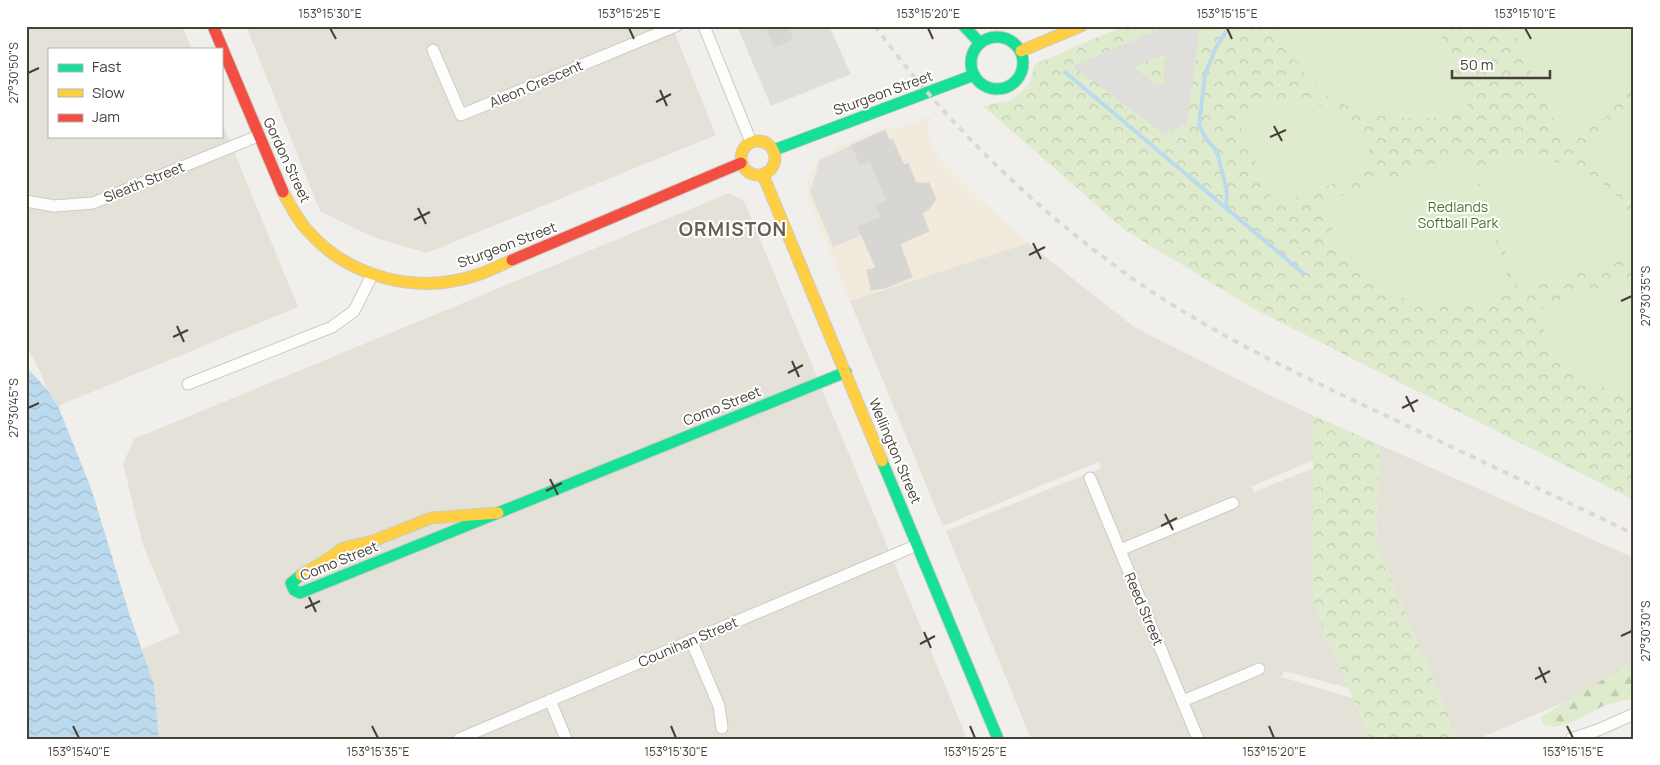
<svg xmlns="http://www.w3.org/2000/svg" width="1660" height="765" font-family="Manrope,sans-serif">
<defs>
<pattern id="forest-firs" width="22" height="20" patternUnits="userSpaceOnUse" patternTransform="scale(1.25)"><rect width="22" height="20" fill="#deebcc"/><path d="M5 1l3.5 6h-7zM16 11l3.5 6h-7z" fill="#c0cbb0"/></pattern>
<pattern id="park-crowns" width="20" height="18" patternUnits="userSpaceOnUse" patternTransform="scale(1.25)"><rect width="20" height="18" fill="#deebcc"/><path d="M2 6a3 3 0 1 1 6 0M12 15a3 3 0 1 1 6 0" fill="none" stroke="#c0cbb0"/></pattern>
<pattern id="water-waves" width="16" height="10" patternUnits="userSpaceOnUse" patternTransform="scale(1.25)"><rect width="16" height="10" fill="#bcdaed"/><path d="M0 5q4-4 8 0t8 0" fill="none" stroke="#a3bccc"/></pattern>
</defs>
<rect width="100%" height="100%" fill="#f0efeb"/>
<g fill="#e4e1d8">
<polygon points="26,26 182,26 192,49 49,49 49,136 221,136 221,120 298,307 58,406 47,391 41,373 26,345"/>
<polygon points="246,26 672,26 716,135 427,253 373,237 320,211"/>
<polygon points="729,193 744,201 966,736 959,739 159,739 154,684 142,649 180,633 143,545 123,464 134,439"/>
<polygon points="1028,243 1134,327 1273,397 1313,415 1313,460 1251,487 1255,492 1313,468 1313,604 1349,688 1284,671 1281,677 1353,698 1370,739 1031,739 946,531 1101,468 1099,462 943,526 850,301"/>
<polygon points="1380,445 1634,558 1634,673 1477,739 1458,739 1376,543"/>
</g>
<polygon fill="#f3eade" points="937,113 931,119 928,126 929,133 933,147 942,162 974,194 1028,243 850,301 815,216 808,197 808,179 816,162 830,150 890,126 894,130"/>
<path fill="url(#forest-firs)" d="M1634,661v37c-10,3 -21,4 -31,8 -17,8 -41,27 -61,18v-8z"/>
<g fill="url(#park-crowns)">
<polygon points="1124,26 1634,26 1634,500 1256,310 1125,230 983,106 1012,100 1029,84 1035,64"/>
<polygon points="1313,415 1380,445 1376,543 1458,739 1370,739 1313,604"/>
</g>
<g fill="#deebcc">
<polygon points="1438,26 1469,109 1438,118 1393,118 1357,111 1321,92 1290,54 1279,27"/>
<polygon points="1511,26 1634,26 1634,78 1631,84 1605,118 1563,141"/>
<path d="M1297,99c26,5 54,16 67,41 5,8 7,20 10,29l-99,36 -40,-90 40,-14z"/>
<polygon points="1634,112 1634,201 1598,172 1577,150"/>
<polygon points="1461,155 1471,162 1511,289 1510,295 1470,305 1428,305 1395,296 1362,272 1337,239 1320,203"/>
<polygon points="1508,158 1542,158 1582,169 1609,188 1634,218 1634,253 1520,292 1481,184 1481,167"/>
<polygon points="1634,278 1634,399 1614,394 1564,363 1532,311"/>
</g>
<g fill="#e0deda" fill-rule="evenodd">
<polygon points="737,26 829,26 851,74 771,106"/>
<path d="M1167,26h33l-13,97 -23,11 -91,-68zM1166,54l-3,29 -6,2 -24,-18z"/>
<polygon points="852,145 860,165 870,161 887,201 881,217 862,235 833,247 810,191 820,160"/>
</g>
<polygon fill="url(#water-waves)" points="26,367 44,386 58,406 91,488 131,619 154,684 159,739 26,739"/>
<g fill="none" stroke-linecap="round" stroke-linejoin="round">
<g stroke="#bcdaed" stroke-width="4">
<polyline points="1065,72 1303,273"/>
<polyline points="1226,208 1227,192 1217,151 1206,139 1199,125 1205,75 1216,47 1230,26"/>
</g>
</g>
<g fill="#d8d6d2" stroke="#d8d6d1">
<polygon points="766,26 788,26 793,39 774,47"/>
<polygon points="885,130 889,140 892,139 904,165 908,163 916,183 929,183 936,199 928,210 922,213 929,231 900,244 912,277 885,288 871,290 867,270 876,268 858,227 881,217 876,206 887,201 870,161 860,165 852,145"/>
</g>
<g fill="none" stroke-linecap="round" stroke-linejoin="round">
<defs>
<g id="street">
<polyline points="704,26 751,142"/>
<polyline points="433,50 461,115 676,26"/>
<polyline points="26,201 54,206 93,203 258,136"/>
<polyline points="188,384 332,327 354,311 372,275"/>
<polyline points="1090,478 1198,739"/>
<polyline points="1120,550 1233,503"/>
<polyline points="691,640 719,706 722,728"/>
<polyline points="550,700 566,739"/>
<polyline points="1183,701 1259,669"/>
<polyline points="459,739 917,545"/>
<polyline points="1571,739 1598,730 1634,714"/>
</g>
<g id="fast">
<polyline points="964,26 980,43"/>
<circle cx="997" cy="63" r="26"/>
<polyline points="774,150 974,75"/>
<polyline points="882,461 998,739"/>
<polyline points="301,575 291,583 294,590 300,593 846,372"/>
</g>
<g id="slow">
<polyline points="1021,51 1081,26"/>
<circle cx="758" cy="158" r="17"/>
<polyline points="763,175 882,461"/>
<path d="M283,192c7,13 14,27 24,38 42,48 110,65 170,45 12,-4 24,-10 35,-15"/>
<polyline points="301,575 325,561 343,548 373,541 431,518 498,513"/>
</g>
<g id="jam">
<polyline points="213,26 283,192"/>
<polyline points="512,260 741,163"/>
</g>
</defs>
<use href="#street" stroke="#cdcbc7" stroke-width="13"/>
<use href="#fast" stroke="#cfccc2" stroke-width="13"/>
<use href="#slow" stroke="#cfccc2" stroke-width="13"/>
<use href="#jam" stroke="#cfccc2" stroke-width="13"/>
<use href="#street" stroke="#fdfdfc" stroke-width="11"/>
<use href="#fast" stroke="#16e098" stroke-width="11"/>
<use href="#slow" stroke="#ffcf43" stroke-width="11"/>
<use href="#jam" stroke="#f24e42" stroke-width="11"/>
<path stroke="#d9d9d8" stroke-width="4" stroke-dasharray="6 6" stroke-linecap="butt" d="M875,26c71,98 160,183 258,253 76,53 161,93 245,133 85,40 170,81 256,122"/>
</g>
<path fill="none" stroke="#464037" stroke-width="2" d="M330,28l6,11M629,28l5,11M928,28l5,11M1227,28l5,11M1525,28l6,11M28,73l11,-5M660,90l7,16M656,102l15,-8M1274,126l8,15M1270,137l16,-7M418,208l8,16M414,220l16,-8M1033,243l8,16M1029,255l16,-8M1621,301l11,-5M177,326l7,16M173,337l15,-7M792,361l7,16M788,373l15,-8M1406,396l8,16M28,408l11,-5M1402,408l16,-8M550,479l8,16M546,491l16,-8M1165,514l8,16M1161,526l16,-8M309,597l7,15M305,608l15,-7M924,632l7,16M1621,636l11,-5M920,644l15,-8M1539,667l7,16M1535,679l15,-8M73,726l6,12M372,726l6,12M671,726l5,12M970,726l5,12M1269,726l5,12M1567,726l6,12"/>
<g text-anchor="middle" stroke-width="4" stroke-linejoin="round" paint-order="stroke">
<g font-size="14" fill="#464037" stroke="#fff">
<text transform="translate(536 84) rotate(-23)" y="5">Aleon Crescent</text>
<text transform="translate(883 93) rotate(-20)" y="5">Sturgeon Street</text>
<text transform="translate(287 160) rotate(65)" y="5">Gordon Street</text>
<text transform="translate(144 182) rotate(-22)" y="5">Sleath Street</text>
<text transform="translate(507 245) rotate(-21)" y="5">Sturgeon Street</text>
<text transform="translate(722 406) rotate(-22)" y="5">Como Street</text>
<text transform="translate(895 451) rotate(67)" y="5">Wellington Street</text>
<text transform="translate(339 561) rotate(-22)" y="5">Como Street</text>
<text transform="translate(1144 609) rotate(67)" y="5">Reed Street</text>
<text transform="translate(688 642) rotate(-23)" y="5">Counihan Street</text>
</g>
<g font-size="14" fill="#48772b" stroke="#fff">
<text x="1458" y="212">Redlands<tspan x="1458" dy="16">Softball Park</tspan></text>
</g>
<g font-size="19" font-weight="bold" letter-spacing="1" fill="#695e4e" stroke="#fff">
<text x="733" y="236">ORMISTON</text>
</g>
</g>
<rect width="1660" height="765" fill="none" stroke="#ffffff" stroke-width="55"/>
<rect x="48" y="48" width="175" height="90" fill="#ffffff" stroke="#b5b3af"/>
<rect x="58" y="64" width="25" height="8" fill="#16e098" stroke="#b5b3af"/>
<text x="92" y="72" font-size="15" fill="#464037">Fast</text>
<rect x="58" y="89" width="25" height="8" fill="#ffcf43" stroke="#b5b3af"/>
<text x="92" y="98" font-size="15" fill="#464037">Slow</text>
<rect x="58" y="114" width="25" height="8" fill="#f24e42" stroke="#b5b3af"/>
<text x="92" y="122" font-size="15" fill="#464037">Jam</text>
<path d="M1452 70v8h98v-8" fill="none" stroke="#464037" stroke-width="2.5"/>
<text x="1460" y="70" font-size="15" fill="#464037" stroke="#ffffff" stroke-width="4" paint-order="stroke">50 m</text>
<rect x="28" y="28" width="1604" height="710" fill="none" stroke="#464037" stroke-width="2"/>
<g font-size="12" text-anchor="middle" fill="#464037">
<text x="330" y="18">153°15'30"E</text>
<text x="629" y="18">153°15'25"E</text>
<text x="928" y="18">153°15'20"E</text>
<text x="1227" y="18">153°15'15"E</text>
<text x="1525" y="18">153°15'10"E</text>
<text transform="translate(14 73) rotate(-90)" y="4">27°30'50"S</text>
<text transform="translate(1646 296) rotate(-90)" y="4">27°30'35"S</text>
<text transform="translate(14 408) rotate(-90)" y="4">27°30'45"S</text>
<text transform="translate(1646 631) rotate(-90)" y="4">27°30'30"S</text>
<text x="79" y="756">153°15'40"E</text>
<text x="378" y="756">153°15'35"E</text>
<text x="676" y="756">153°15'30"E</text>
<text x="975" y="756">153°15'25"E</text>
<text x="1274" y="756">153°15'20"E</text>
<text x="1573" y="756">153°15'15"E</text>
</g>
</svg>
